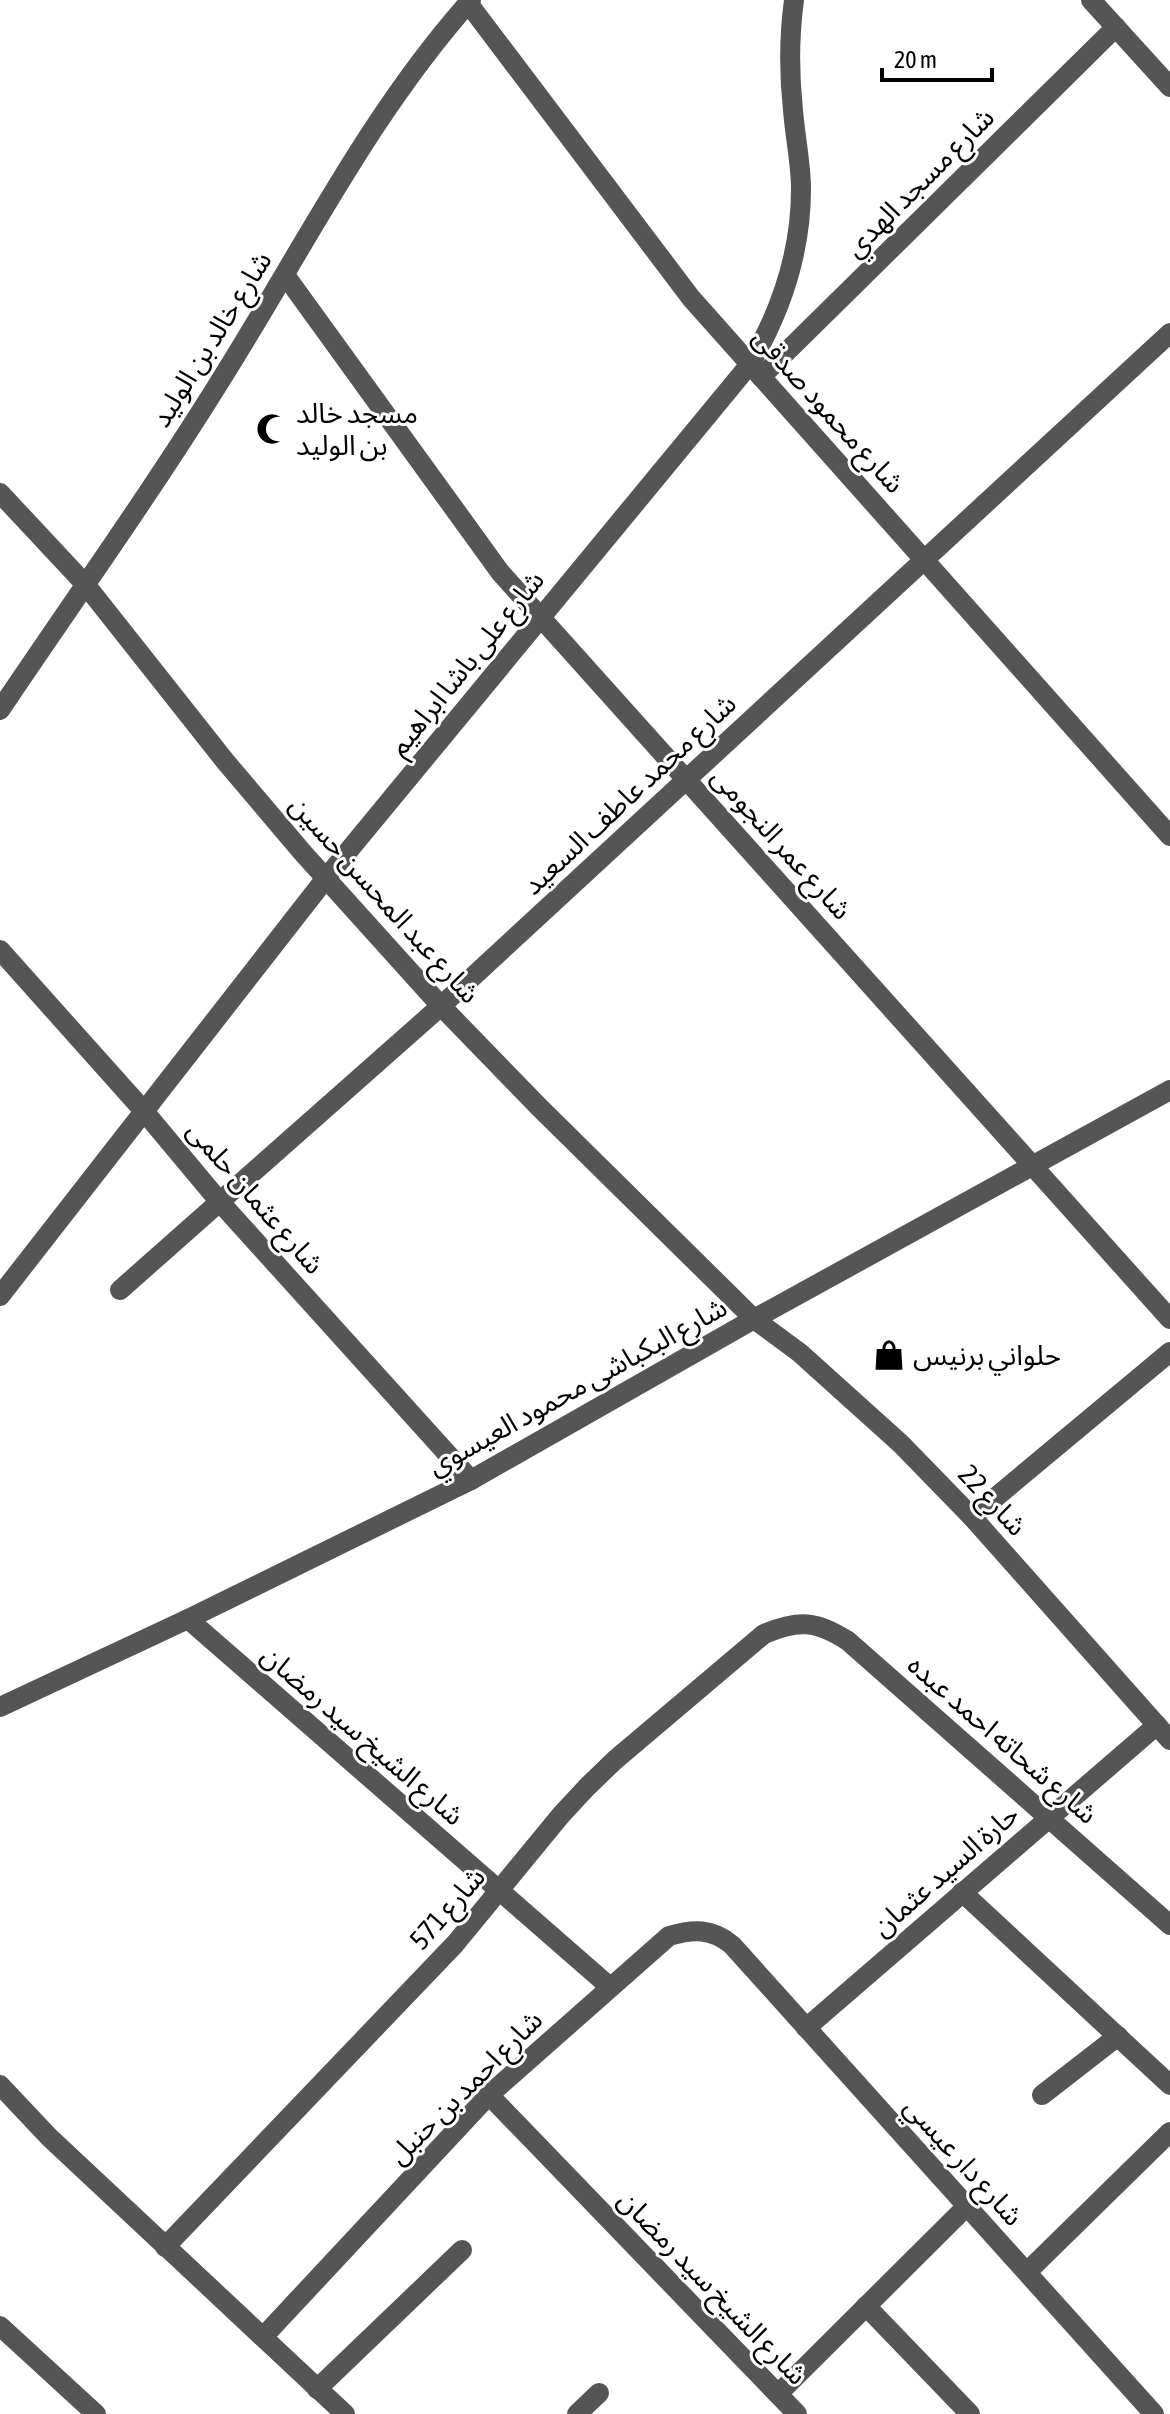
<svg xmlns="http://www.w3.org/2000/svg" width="1170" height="2414" font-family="'Asap Condensed','Noto Sans Arabic',sans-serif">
<rect width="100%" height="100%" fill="#fff"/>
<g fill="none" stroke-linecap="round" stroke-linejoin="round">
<g stroke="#555" stroke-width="20">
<polyline points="1091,0 1170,87"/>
<polyline points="468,3 691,298 1170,836"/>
<polyline points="285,275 500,572 1170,1319"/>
<polyline points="761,377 1116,27"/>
<polyline points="0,493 85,584 225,761 303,853 441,1006 540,1108 754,1319 800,1353 901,1444 972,1517 1170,1740"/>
<path d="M0,710c74,-110 152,-219 222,-332 80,-127 148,-265 249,-378"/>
<polyline points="0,950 143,1110 219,1201 471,1480"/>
<polyline points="120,1290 441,1006 1170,333"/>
<path d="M0,1296l326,-418 424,-514c31,-53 51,-113 51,-175 0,-26 -6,-52 -8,-79 -4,-37 -4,-73 1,-110"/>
<polyline points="972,1517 1170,1352"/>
<polyline points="188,1619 610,1987"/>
<polyline points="0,1707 188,1619 471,1480 754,1319 1170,1090"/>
<polyline points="962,1892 1170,2085"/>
<polyline points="806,2028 1157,1725"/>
<polyline points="0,2085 49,2137 345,2414"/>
<polyline points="489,2095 797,2414"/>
<polyline points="1042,2095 1118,2036"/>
<path d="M165,2247l290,-303 106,-129 26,-28 28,-27 149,-126c35,-15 53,-13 84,7l322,284"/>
<polyline points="1027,2272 1170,2132"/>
<polyline points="866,2306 970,2414"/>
<polyline points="0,2326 96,2414"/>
<path d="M263,2337l226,-242 180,-159c24,-7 43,-8 63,9l422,469"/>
<polyline points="317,2389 462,2250"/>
<polyline points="778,2394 967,2206"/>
<polyline points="577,2414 599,2393"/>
</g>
</g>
<defs>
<symbol id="mosque-bare" viewBox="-9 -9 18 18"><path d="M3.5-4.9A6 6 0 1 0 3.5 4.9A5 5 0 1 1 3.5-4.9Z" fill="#000" stroke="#fff" stroke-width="2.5" paint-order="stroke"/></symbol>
<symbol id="shop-bare" viewBox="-9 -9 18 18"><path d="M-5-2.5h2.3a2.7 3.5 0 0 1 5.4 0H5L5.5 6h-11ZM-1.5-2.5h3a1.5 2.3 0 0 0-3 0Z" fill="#000" stroke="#fff" stroke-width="2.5" paint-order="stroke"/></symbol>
</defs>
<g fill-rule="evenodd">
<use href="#mosque-bare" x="250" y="407" width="44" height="44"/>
<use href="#shop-bare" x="867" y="1333" width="44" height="44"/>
</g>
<g text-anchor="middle" stroke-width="6" stroke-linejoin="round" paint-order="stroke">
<g font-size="28" fill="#000" stroke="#fff">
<text transform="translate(919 182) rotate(-45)" y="10">شارع مسجد الهدي</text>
<text transform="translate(211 339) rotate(-58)" y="10">شارع خالد بن الوليد</text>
<text transform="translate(829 410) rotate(48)" y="10">شارع محمود صدقى</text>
<text transform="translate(466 663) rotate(-51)" y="10">شارع على باشا ابراهيم</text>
<text transform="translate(629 794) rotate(-43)" y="10">شارع محمد عاطف السعيد</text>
<text transform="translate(782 843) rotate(48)" y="10">شارع عمر النجومى</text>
<text transform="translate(385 899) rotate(48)" y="10">شارع عبد المحسن حسين</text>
<text transform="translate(256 1197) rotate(49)" y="10">شارع عثمان حلمى</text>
<text transform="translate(577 1386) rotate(-29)" y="10">شارع البكباشى محمود العيسوي</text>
<text transform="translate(993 1500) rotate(47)" y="10">شارع 22</text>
<text transform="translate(363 1735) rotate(41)" y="10">شارع الشيخ سيد رمضان</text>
<text transform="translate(1003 1739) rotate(41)" y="10">شارع شحاته احمد عبده</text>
<text transform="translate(945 1870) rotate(-41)" y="10">حارة السيد عثمان</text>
<text transform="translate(447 1908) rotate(-49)" y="10">شارع 571</text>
<text transform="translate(465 2087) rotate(-45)" y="10">شارع احمد بن حنبل</text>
<text transform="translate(964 2161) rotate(48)" y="10">شارع دار عيسي</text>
<text transform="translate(713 2287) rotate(46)" y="10">شارع الشيخ سيد رمضان</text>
</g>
<g font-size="28" fill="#000" stroke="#fff" text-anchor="start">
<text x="296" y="423">مسجد خالد<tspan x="296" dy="32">بن الوليد</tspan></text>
<text x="913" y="1365">حلواني برنيس</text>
</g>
</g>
<path d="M882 68v12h110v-12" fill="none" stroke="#000000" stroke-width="4"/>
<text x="894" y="68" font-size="24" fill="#000000" stroke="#ffffff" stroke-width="6" paint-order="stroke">20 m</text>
</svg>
